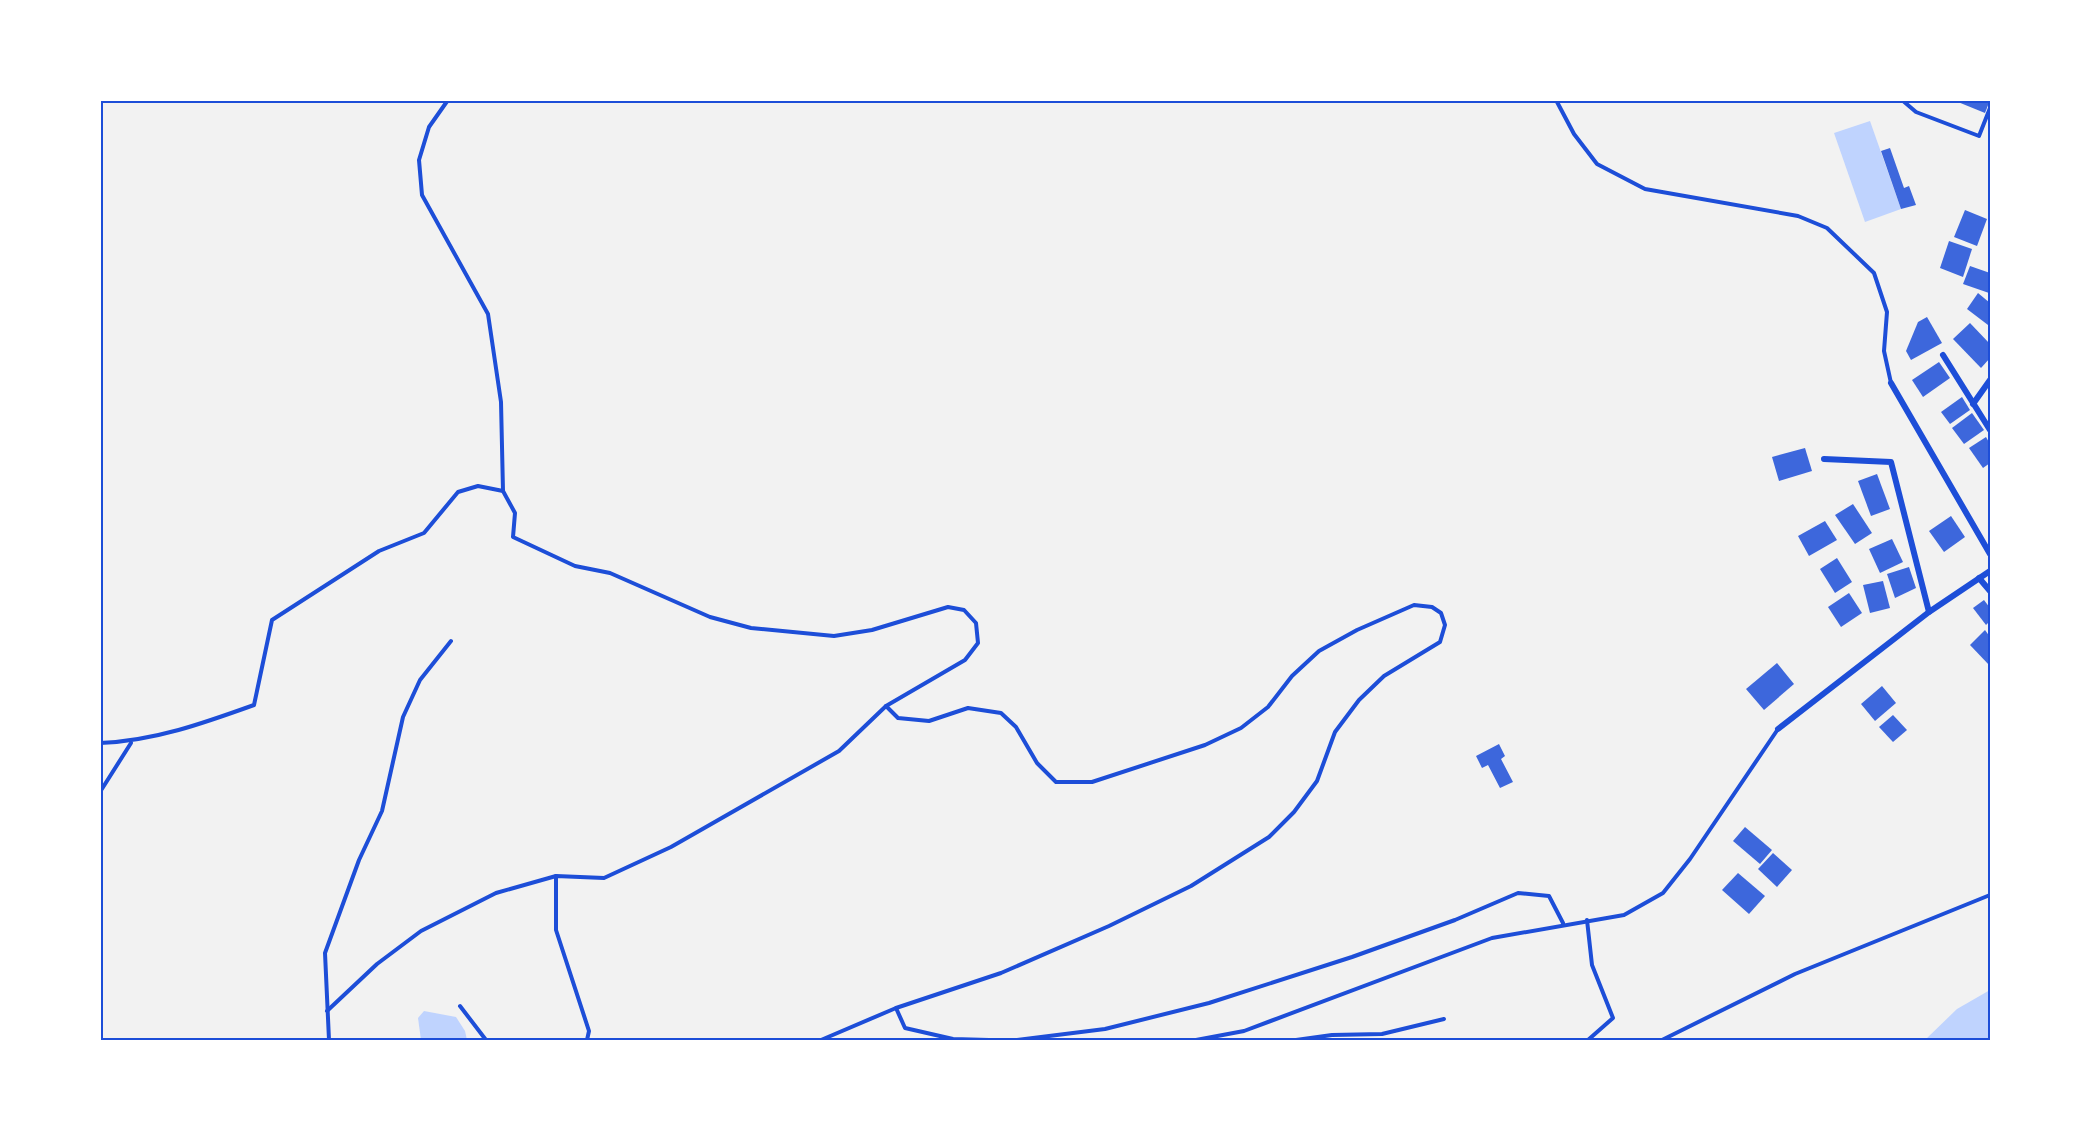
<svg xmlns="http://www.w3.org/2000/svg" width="2091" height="1141" font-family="Commissioner,sans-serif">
<rect width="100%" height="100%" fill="#f2f2f2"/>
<g fill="#bfd3fe">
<polygon points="1870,121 1901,209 1865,222 1834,133"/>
<polygon points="1990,990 1990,1040 1925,1040 1957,1009"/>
<polygon points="424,1011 456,1017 465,1031 467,1040 421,1040 418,1018"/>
</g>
<g fill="#3d67dc">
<polygon points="1953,100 1990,100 1985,113"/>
<polygon points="1890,148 1904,188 1909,186 1916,205 1901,209 1881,151"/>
<polygon points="1965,210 1987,219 1977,246 1954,237"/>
<polygon points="1949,241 1972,249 1963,277 1940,268"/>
<polygon points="1970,266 1990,273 1989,293 1963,284"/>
<polygon points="1978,293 1990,303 1990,321 1988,325 1967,309"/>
<polygon points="1927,317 1942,343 1911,360 1906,351 1918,322"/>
<polygon points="1970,323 1990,344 1990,358 1981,368 1953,339"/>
<polygon points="1939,362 1950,378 1923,397 1912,380"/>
<polygon points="1962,397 1970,410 1950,424 1941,412"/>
<polygon points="1972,413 1984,430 1964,444 1952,428"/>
<polygon points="1986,437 1990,444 1990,463 1983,468 1969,448"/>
<polygon points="1805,448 1812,471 1779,481 1772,457"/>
<polygon points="1877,474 1890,509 1871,516 1858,481"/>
<polygon points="1853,504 1872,533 1855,544 1835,515"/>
<polygon points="1951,516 1965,537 1944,552 1929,531"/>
<polygon points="1825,521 1837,540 1809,556 1798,536"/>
<polygon points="1892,539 1903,562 1880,573 1869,549"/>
<polygon points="1837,558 1852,582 1835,593 1820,569"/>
<polygon points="1909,567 1916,588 1895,598 1887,574"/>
<polygon points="1883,581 1890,608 1870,613 1863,585"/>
<polygon points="1849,593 1862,613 1841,627 1828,607"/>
<polygon points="1984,600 1990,608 1990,621 1986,625 1973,608"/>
<polygon points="1985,630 1990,637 1990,666 1970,645"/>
<polygon points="1777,663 1794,684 1764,710 1746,689"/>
<polygon points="1882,686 1896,703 1875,721 1861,704"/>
<polygon points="1893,715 1907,730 1893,742 1879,727"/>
<polygon points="1499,744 1505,756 1501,759 1513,782 1500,788 1488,765 1482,768 1476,756"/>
<polygon points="1745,827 1772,850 1760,864 1733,841"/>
<polygon points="1773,853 1792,870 1777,887 1758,869"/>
<polygon points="1738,873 1765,896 1749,914 1722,890"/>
</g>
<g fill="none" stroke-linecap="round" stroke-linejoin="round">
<g stroke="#1d4ed8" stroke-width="4">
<polyline points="448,100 429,127 419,160 422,195 488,314 501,402 503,491"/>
<polyline points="1556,100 1574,134 1597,164 1645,189 1798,216 1827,228 1874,273 1887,312 1884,351 1891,383"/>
<polyline points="1902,100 1916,112 1979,136 1990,108"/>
<path d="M100,743c54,-2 104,-20 154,-38l18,-85 107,-69 45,-18 34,-41 20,-6 25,5 12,22 -2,24 62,29 35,7 100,44 41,11 83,8 38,-6 76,-23 16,3 12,13 2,20 -13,17 -79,46 -47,45 -168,96 -67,31 -48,-2 -60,17 -75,38 -44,33 -50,47"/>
<polyline points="100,792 131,743"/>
<polyline points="556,876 556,930 589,1031 587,1040"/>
<polyline points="1587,920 1592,965 1613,1018 1588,1040"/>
<polyline points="460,1006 486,1040"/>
<polyline points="896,1008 905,1028 953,1039 989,1040"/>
<polyline points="329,1040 325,953 359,860 382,811 403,717 420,680 451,641"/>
<polyline points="821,1040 896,1008 1001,973 1109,926 1191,886 1269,837 1294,812 1317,781 1335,732 1359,700 1384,676 1440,642 1445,625 1441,613 1432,607 1414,605 1357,630 1319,651 1292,676 1268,707 1241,728 1205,745 1092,782 1056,782 1037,763 1016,727 1001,713 968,708 929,721 898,718 886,706"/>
<polyline points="1017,1040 1105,1029 1209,1003 1352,957 1455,920 1518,893 1549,896 1563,923"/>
<polyline points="1196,1040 1244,1031 1492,938 1624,915 1663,893 1690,859 1778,729"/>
<polyline points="1296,1040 1332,1035 1382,1034 1444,1019"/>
<polyline points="1662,1040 1795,974 1990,895"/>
</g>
<g stroke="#1d4ed8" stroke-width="6">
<polyline points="1943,355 1990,430"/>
<polyline points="1891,383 1990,554"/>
<polyline points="1973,404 1990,380"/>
<polyline points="1824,459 1891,462 1929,612"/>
<polyline points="1979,578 1990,591"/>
<polyline points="1778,729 1929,612 1990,571"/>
</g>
</g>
<rect width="2091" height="1141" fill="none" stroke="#ffffff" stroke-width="204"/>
<rect x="102" y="102" width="1887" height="937" fill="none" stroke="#1d4ed8" stroke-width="2"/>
</svg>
